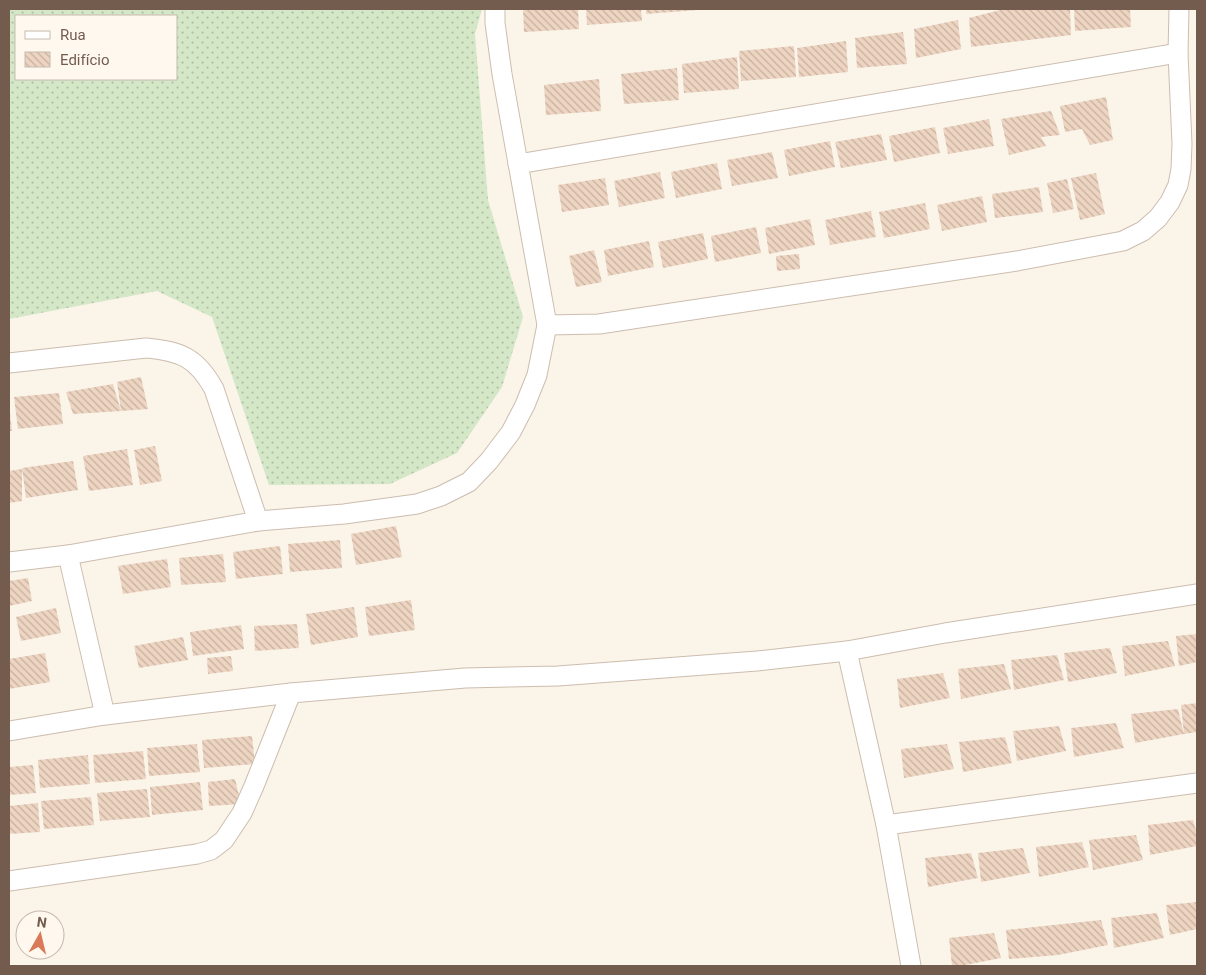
<svg xmlns="http://www.w3.org/2000/svg" width="1206" height="975" font-family="Roboto,sans-serif">
<defs>
<pattern id="grass-dots" width="8" height="8" patternUnits="userSpaceOnUse" patternTransform="scale(1.25)"><rect width="8" height="8" fill="#d4e8c8"/><path d="M2 2h.1M6 6h.1" fill="none" stroke="#b0bfa5" stroke-width="1.8" stroke-linecap="round"/></pattern>
<pattern id="building-back-hatch" width="6" height="6" patternUnits="userSpaceOnUse" patternTransform="scale(1.25)"><rect width="6" height="6" fill="#eed5c2"/><path d="M-1 5l2 2M0 0l6 6M5-1l2 2" fill="none" stroke="#c5b0a0"/></pattern>
</defs>
<rect width="100%" height="100%" fill="#fbf4e9"/>
<path fill="url(#grass-dots)" fill-rule="evenodd" d="M9,9h473l-7,25 13,166 35,117 -21,70 -45,66 -67,31 -121,1 -57,-168 -55,-26 -148,28zM16,16h160v63h-160z"/>
<g fill="url(#building-back-hatch)">
<polygon points="523,9 578,9 579,29 524,32"/>
<polygon points="586,9 641,9 642,21 587,25"/>
<polygon points="646,9 698,9 698,10 646,14"/>
<polygon points="1004,9 1070,9 1071,35 971,47 969,18"/>
<polygon points="1074,9 1130,9 1131,27 1075,31"/>
<polygon points="958,20 961,49 916,58 914,29"/>
<polygon points="903,32 907,64 857,68 855,38"/>
<polygon points="846,41 848,72 799,77 797,48"/>
<polygon points="794,46 796,77 741,81 739,51"/>
<polygon points="737,57 739,89 684,93 682,64"/>
<polygon points="677,68 679,100 624,104 621,74"/>
<polygon points="599,79 601,111 546,115 544,85"/>
<polygon points="1106,97 1113,140 1090,145 1082,129 1065,132 1060,106"/>
<polygon points="1051,111 1060,135 1041,137 1046,146 1009,155 1001,119"/>
<polygon points="989,119 994,146 948,154 943,128"/>
<polygon points="935,127 940,153 894,162 889,136"/>
<polygon points="881,134 887,160 841,168 835,142"/>
<polygon points="830,141 835,167 789,176 784,150"/>
<polygon points="772,152 778,178 732,186 727,160"/>
<polygon points="717,163 722,189 676,198 671,172"/>
<polygon points="660,172 665,198 619,207 614,181"/>
<polygon points="1096,173 1105,214 1080,220 1071,178"/>
<polygon points="605,178 609,205 562,212 558,185"/>
<polygon points="1067,179 1074,209 1053,213 1047,183"/>
<polygon points="1039,187 1043,212 995,218 992,194"/>
<polygon points="982,196 987,222 942,231 937,205"/>
<polygon points="925,203 930,229 884,238 879,212"/>
<polygon points="871,211 876,237 830,245 825,220"/>
<polygon points="810,219 815,245 769,254 765,228"/>
<polygon points="756,227 761,253 715,262 711,236"/>
<polygon points="703,233 708,259 663,268 658,242"/>
<polygon points="649,241 654,267 608,276 604,250"/>
<polygon points="594,250 602,282 576,287 569,256"/>
<polygon points="799,254 800,269 777,271 776,256"/>
<polygon points="141,377 148,409 121,411 73,414 66,392 113,384 121,411 117,382"/>
<polygon points="59,393 63,424 18,429 14,397"/>
<polygon points="9,413 10,413 12,431 9,431"/>
<polygon points="155,446 162,481 140,485 134,450"/>
<polygon points="127,449 133,485 89,491 83,456"/>
<polygon points="73,461 78,490 26,498 22,468"/>
<polygon points="22,469 22,501 9,503 9,471"/>
<polygon points="396,526 402,557 356,565 351,534"/>
<polygon points="340,540 342,568 290,572 288,544"/>
<polygon points="280,546 283,574 236,579 233,552"/>
<polygon points="223,554 226,582 181,585 179,558"/>
<polygon points="167,559 171,587 123,594 118,566"/>
<polygon points="28,578 32,601 9,606 9,581"/>
<polygon points="411,600 415,630 369,636 365,607"/>
<polygon points="354,607 358,637 311,645 306,614"/>
<polygon points="56,608 61,633 21,641 16,617"/>
<polygon points="297,624 299,648 255,651 254,626"/>
<polygon points="241,625 244,649 193,656 190,632"/>
<polygon points="1197,634 1197,662 1179,666 1176,636"/>
<polygon points="183,637 188,660 139,668 134,646"/>
<polygon points="1168,641 1175,666 1125,676 1122,646"/>
<polygon points="1110,648 1117,673 1068,682 1064,653"/>
<polygon points="45,653 50,682 9,689 9,659"/>
<polygon points="1057,655 1064,680 1014,690 1011,660"/>
<polygon points="231,656 233,671 208,674 207,658"/>
<polygon points="1004,664 1011,689 961,699 958,669"/>
<polygon points="943,673 950,698 900,708 897,679"/>
<polygon points="1197,703 1197,732 1184,734 1181,705"/>
<polygon points="1178,709 1184,734 1135,743 1131,714"/>
<polygon points="1116,723 1124,748 1074,757 1071,728"/>
<polygon points="1059,726 1066,751 1017,761 1013,731"/>
<polygon points="252,736 255,764 204,768 202,740"/>
<polygon points="1005,737 1012,763 963,772 959,742"/>
<polygon points="197,744 200,772 149,776 147,748"/>
<polygon points="947,744 954,769 904,778 901,749"/>
<polygon points="143,751 146,779 95,783 93,755"/>
<polygon points="88,755 90,784 40,788 38,760"/>
<polygon points="33,765 36,793 9,795 9,767"/>
<polygon points="235,779 241,804 209,806 208,782"/>
<polygon points="200,782 203,810 152,815 150,787"/>
<polygon points="147,789 150,817 100,821 97,793"/>
<polygon points="91,797 94,825 44,829 41,801"/>
<polygon points="38,803 40,832 9,834 9,806"/>
<polygon points="1193,820 1197,834 1197,846 1150,855 1148,825"/>
<polygon points="1136,835 1143,860 1093,870 1089,840"/>
<polygon points="1082,842 1089,867 1039,877 1036,847"/>
<polygon points="1023,848 1030,873 981,882 978,853"/>
<polygon points="971,853 978,878 928,887 925,858"/>
<polygon points="1197,902 1197,929 1170,935 1166,905"/>
<polygon points="1157,913 1164,938 1114,948 1111,918"/>
<polygon points="1101,920 1108,945 1058,955 1009,959 1006,930"/>
<polygon points="994,933 1001,958 960,966 952,966 949,938"/>
</g>
<g fill="none" stroke-linecap="round" stroke-linejoin="round">
<defs>
<g id="minor">
<polyline points="518,164 1178,53"/>
<polyline points="547,325 599,324 1017,261 1123,241 1143,231 1158,218 1170,202 1178,185 1181,169 1182,144 1178,53 1179,9"/>
<path d="M9,363l137,-15c35,3 51,10 68,41l44,132"/>
<polyline points="68,555 105,715"/>
<polyline points="9,562 68,555 258,521 344,514 417,504 441,496 469,482 489,461 511,432 525,405 537,375 547,325 502,74 495,23 495,9"/>
<polyline points="847,651 886,825 911,966"/>
<polyline points="9,731 105,715 291,693 465,678 558,676 757,661 847,651 945,633 1197,594"/>
<polyline points="886,825 1197,783"/>
<polyline points="9,881 197,854 211,850 224,840 242,813 254,786 291,693"/>
</g>
</defs>
<use href="#minor" stroke="#ccbdaf" stroke-width="21"/>
<use href="#minor" stroke="#fff" stroke-width="19"/>
</g>
<rect width="1206" height="975" fill="none" stroke="#735c4e" stroke-width="20"/>
<rect x="15" y="15" width="162" height="65" fill="#fef8ef" stroke="#c6baaf"/>
<rect x="25" y="31" width="25" height="8" fill="#ffffff" stroke="#c6baaf"/>
<text x="60" y="40" font-size="15" fill="#735c4e">Rua</text>
<rect x="25" y="52" width="25" height="15" fill="url(#building-back-hatch)" stroke="#c6baaf"/>
<text x="60" y="65" font-size="15" fill="#735c4e">Edifício</text>
<g transform="translate(40 935) rotate(8)"><circle r="24" fill="#fef8ef" stroke="#c6baaf"/>
<path d="M0-4L9 19L0 12L-9 19Z" fill="#da7958"/>
<text y="-8" font-size="14" font-weight="bold" text-anchor="middle" fill="#735c4e">N</text>
</g>
</svg>
